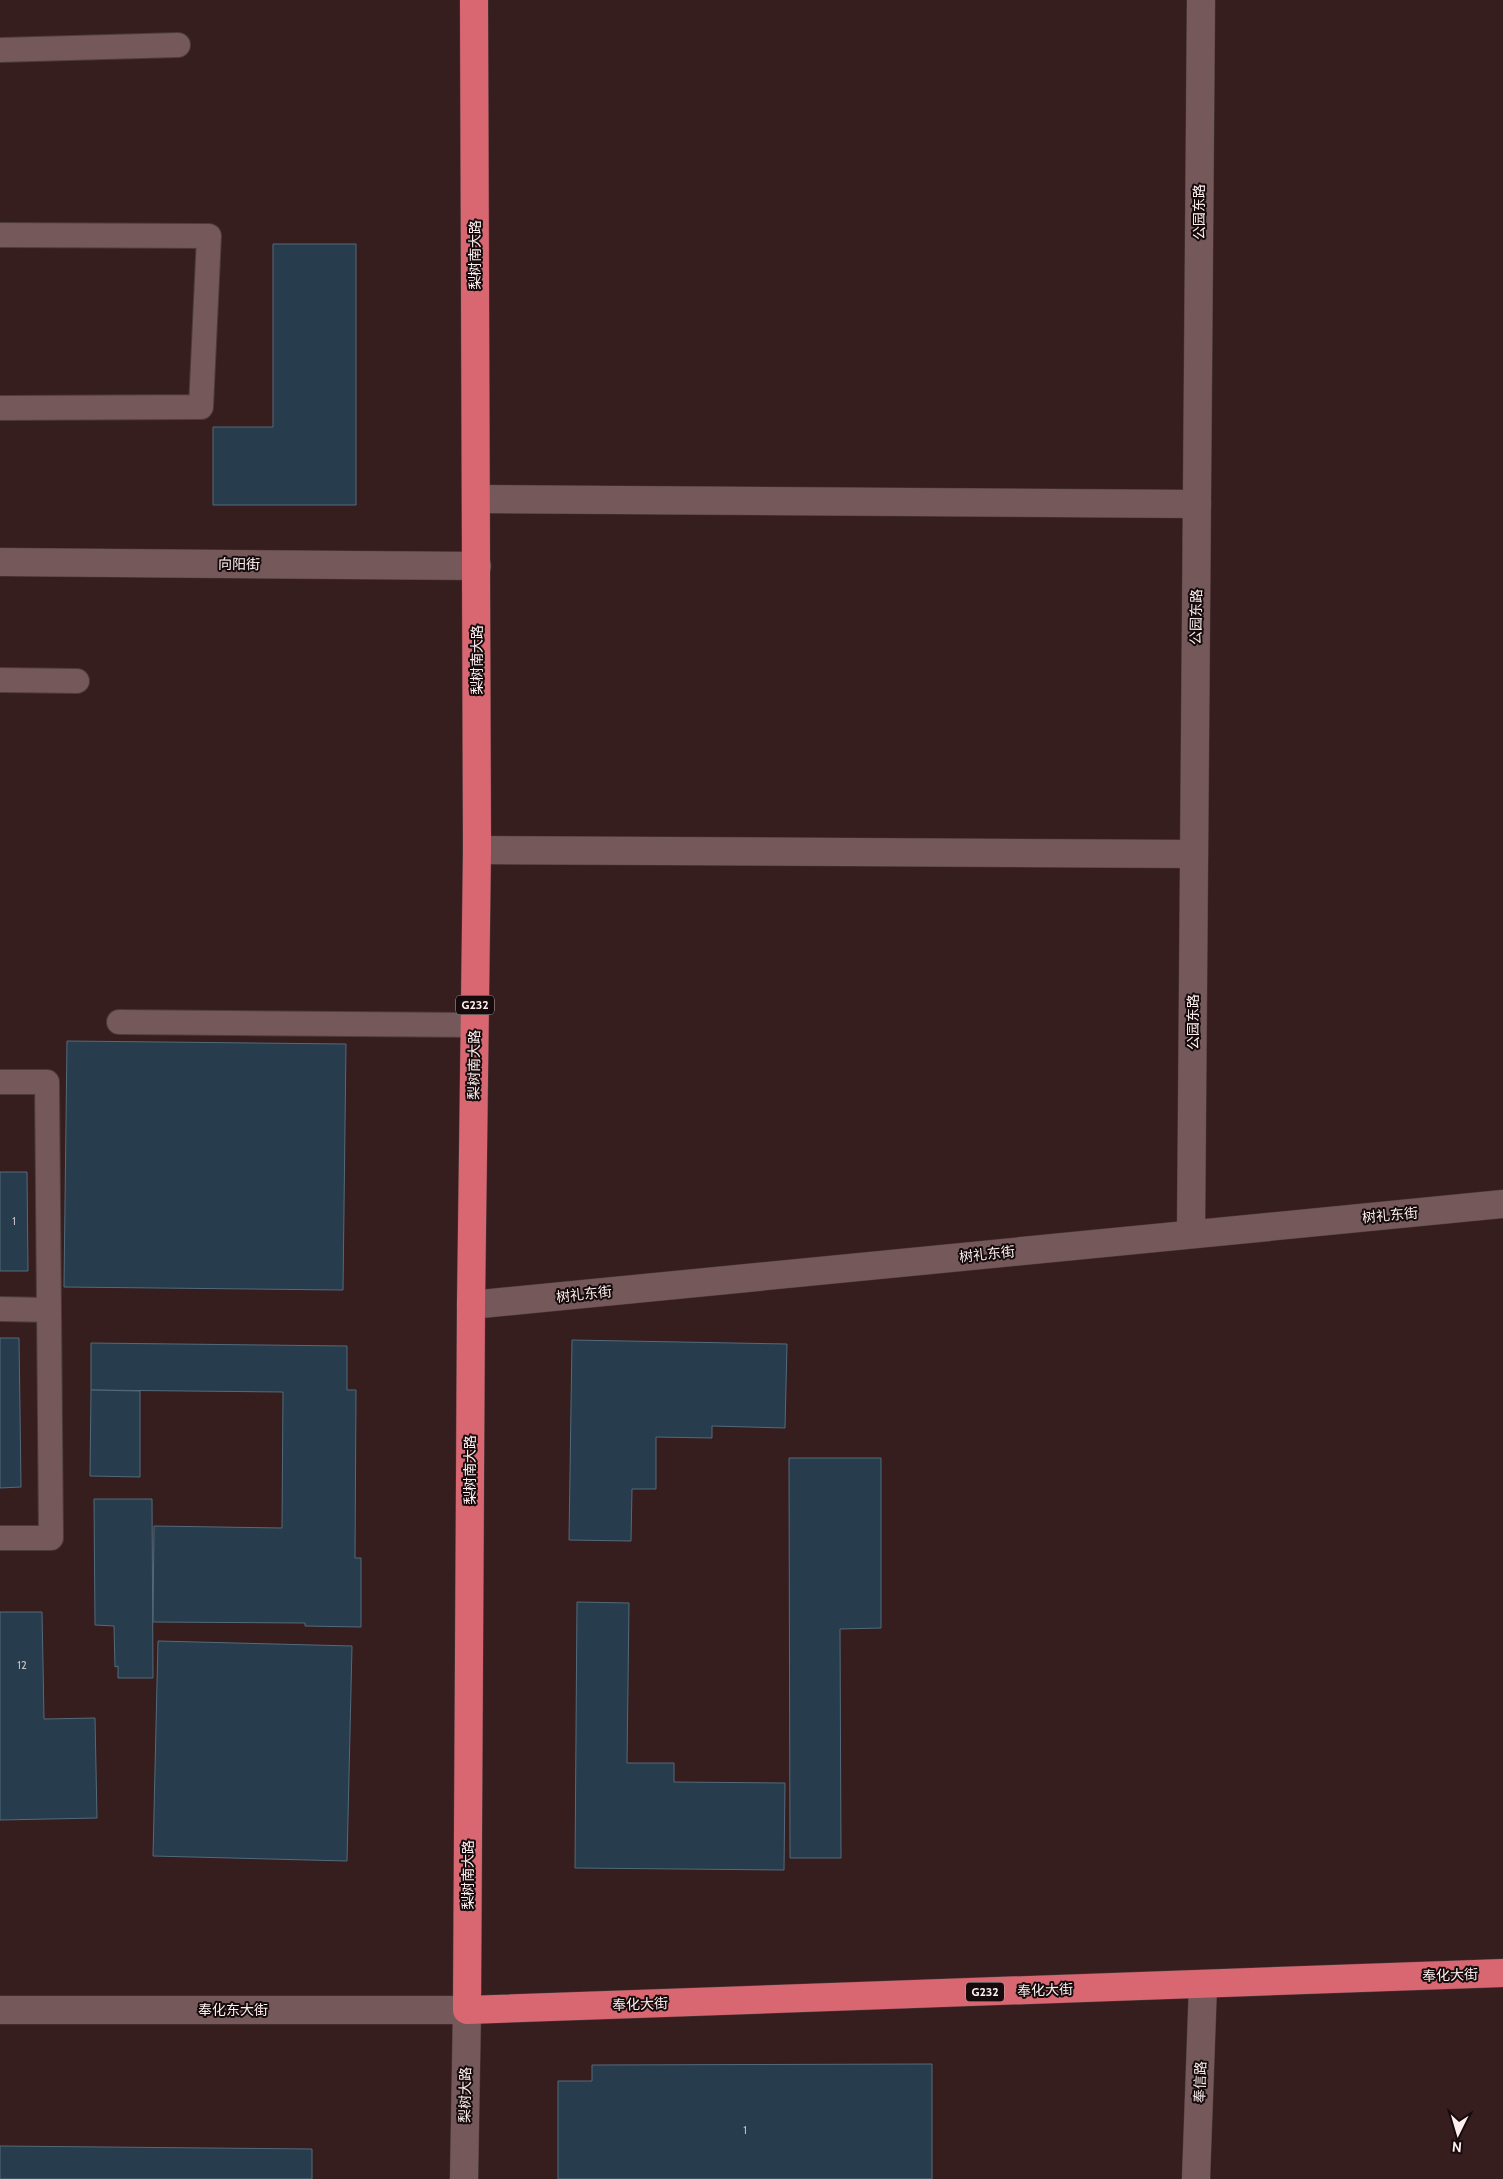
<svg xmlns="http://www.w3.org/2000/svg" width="1503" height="2179" font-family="Cabin,'Noto Sans SC',sans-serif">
<rect width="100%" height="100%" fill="#361e1f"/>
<g fill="#273c4c" stroke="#536a7b">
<polygon points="273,244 356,244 356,505 213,505 213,427 273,427"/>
<polygon points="67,1041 346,1044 343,1290 64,1287"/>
<polygon points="0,1172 27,1172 28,1271 0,1271"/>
<polygon points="0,1338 19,1338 21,1487 0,1488"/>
<polygon points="572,1340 787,1344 785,1428 712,1426 712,1438 656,1437 656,1489 632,1489 631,1541 569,1540"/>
<polygon points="91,1343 347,1346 347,1390 356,1390 355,1558 361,1558 361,1627 305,1626 305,1623 153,1622 154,1526 282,1528 283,1392 91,1390"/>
<polygon points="91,1390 140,1391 140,1477 90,1476"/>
<polygon points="789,1458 881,1458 881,1628 840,1629 841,1858 790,1858"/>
<polygon points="94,1499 152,1499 153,1678 118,1678 118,1666 115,1667 114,1626 95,1625"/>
<polygon points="577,1602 629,1603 627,1763 674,1763 674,1782 785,1783 784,1870 575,1868"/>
<polygon points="0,1612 42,1612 44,1719 95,1718 97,1818 0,1820"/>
<polygon points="158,1641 352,1646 347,1861 153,1856"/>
<polygon points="932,2064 932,2179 558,2179 558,2081 592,2081 592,2065"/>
<polygon points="0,2146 312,2149 312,2179 0,2179"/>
</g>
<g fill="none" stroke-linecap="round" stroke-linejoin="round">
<defs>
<g id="service">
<polyline points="0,50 178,45"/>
<polyline points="0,235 209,236 201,407 0,408"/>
<polyline points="0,680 77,681"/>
<polyline points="119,1022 474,1025"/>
<polyline points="0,1082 47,1082 51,1538 0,1538"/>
<polyline points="0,1309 49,1310"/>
</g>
<g id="minor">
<polyline points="477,499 1197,504"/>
<polyline points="0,562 477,566"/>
<polyline points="477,850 1194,854"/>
<polyline points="1191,1234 1201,0"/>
<polyline points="471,1305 1503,1204"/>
<polyline points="1196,2179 1203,1985"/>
</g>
<polyline id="secondary" points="0,2010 467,2010 464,2179"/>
<polyline id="trunk" points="474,0 477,850 471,1305 467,2010 1503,1973"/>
</defs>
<use href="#service" stroke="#4e3a3c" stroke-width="26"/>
<use href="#minor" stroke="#4e3a3c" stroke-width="29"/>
<use href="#secondary" stroke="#4e3a3c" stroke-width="29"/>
<use href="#trunk" stroke="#4e3a3c" stroke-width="29"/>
<use href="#service" stroke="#755859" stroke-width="24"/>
<use href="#minor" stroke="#755859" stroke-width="28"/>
<use href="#secondary" stroke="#755859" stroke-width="28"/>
<use href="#trunk" stroke="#d96772" stroke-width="28"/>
</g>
<g text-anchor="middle" stroke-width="4" stroke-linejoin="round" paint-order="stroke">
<g font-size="11" fill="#c8c2c6">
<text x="14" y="1225">1</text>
<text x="22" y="1669">12</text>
<text x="745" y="2134">1</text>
</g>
<g fill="#160b0c" stroke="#b8abab" stroke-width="1">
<rect x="456" y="995.5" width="38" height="19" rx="4"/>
<rect x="966" y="1982.5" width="38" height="19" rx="4"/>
</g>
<g font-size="12" font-weight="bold" fill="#fdefef">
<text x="475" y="1009">G232</text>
<text x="985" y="1996">G232</text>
</g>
<g font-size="14" fill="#fdefef" stroke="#160b0c">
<text transform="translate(1199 212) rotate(-90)" y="5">公园东路</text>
<text transform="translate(475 255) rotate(-90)" y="5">梨树南大路</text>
<text transform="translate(239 564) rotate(1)" y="5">向阳街</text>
<text transform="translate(1196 617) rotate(-89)" y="5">公园东路</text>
<text transform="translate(477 660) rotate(-90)" y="5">梨树南大路</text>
<text transform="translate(1193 1022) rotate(-90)" y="5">公园东路</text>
<text transform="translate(474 1065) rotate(-89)" y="5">梨树南大路</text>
<text transform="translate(1390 1215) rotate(-5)" y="5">树礼东街</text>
<text transform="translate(987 1254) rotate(-6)" y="5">树礼东街</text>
<text transform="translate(584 1294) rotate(-6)" y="5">树礼东街</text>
<text transform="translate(470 1470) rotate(-90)" y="5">梨树南大路</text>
<text transform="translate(468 1875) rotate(-90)" y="5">梨树南大路</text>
<text transform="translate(1450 1975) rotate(-2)" y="5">奉化大街</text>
<text transform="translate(1045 1990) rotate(-2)" y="5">奉化大街</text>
<text transform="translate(640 2004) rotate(-2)" y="5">奉化大街</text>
<text x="233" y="2015">奉化东大街</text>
<text transform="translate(1200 2082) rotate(-88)" y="5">奉信路</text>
<text transform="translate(465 2095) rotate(-89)" y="5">梨树大路</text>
</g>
</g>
<g transform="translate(1458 2134) rotate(185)" stroke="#160b0c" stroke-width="4" paint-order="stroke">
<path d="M0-4L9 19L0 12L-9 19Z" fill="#fdefef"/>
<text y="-8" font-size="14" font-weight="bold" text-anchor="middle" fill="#fdefef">N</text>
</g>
</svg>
